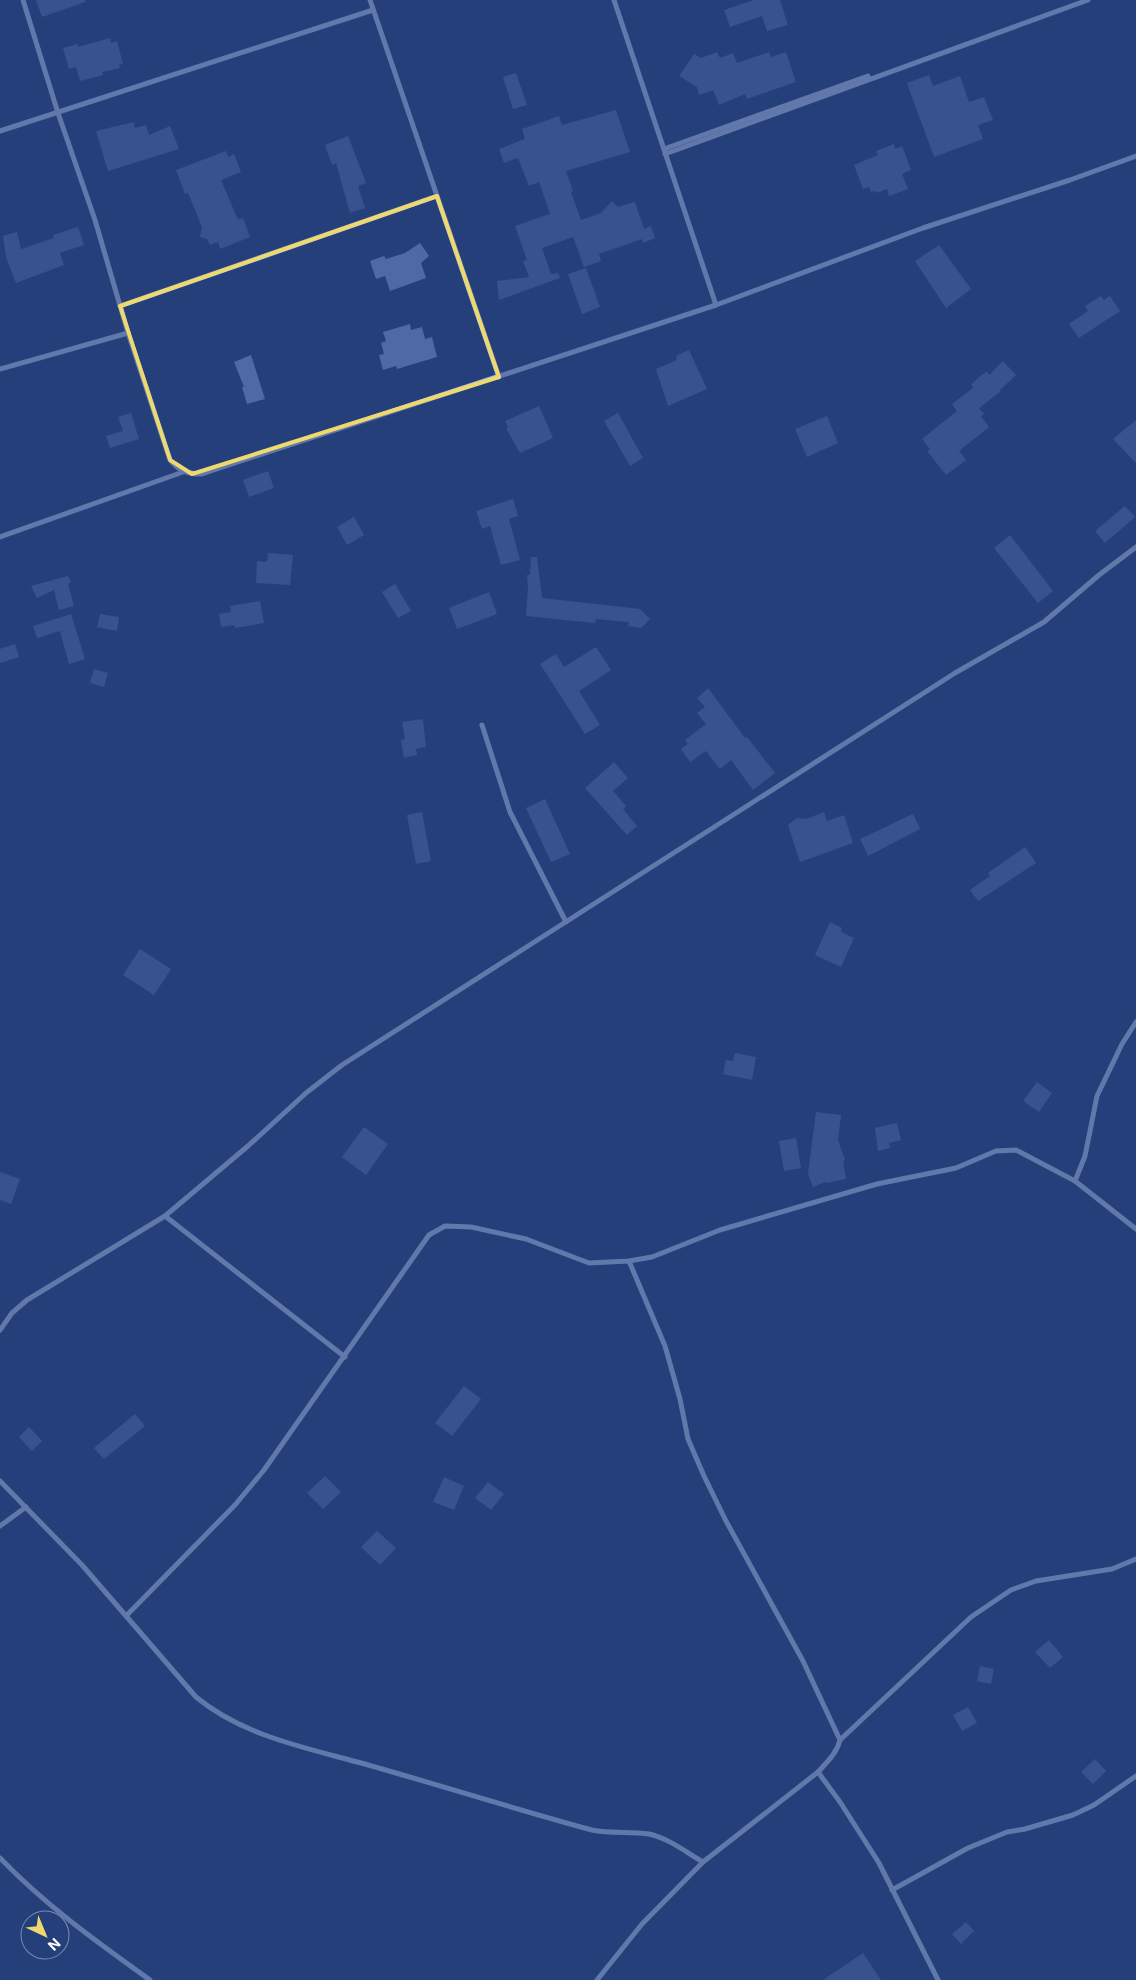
<svg xmlns="http://www.w3.org/2000/svg" width="1136" height="1980" font-family="Inter,sans-serif">
<rect width="100%" height="100%" fill="#253f7a"/>
<g fill="#4e69a3">
<polygon points="36,0 85,0 85,2 42,17"/>
<polygon points="754,0 780,0 788,25 767,31 762,16 730,27 724,10"/>
<polygon points="110,38 111,43 117,41 123,64 119,65 120,68 102,72 103,75 80,81 76,67 69,69 63,48 78,44 78,47"/>
<polygon points="717,52 720,58 733,53 737,63 769,52 771,57 786,52 796,82 747,99 745,94 719,105 713,90 699,95 697,87 679,76 694,54 701,58"/>
<polygon points="516,73 527,105 513,109 503,77"/>
<polygon points="929,75 933,86 960,76 969,102 984,97 993,120 978,125 983,139 934,157 907,83"/>
<polygon points="616,110 630,152 566,171 573,191 571,192 581,220 601,213 612,201 618,207 635,202 644,229 651,226 655,238 643,243 642,239 599,254 601,261 584,267 573,237 542,248 551,274 558,273 560,278 499,300 497,281 529,277 523,261 527,260 515,226 550,214 539,182 529,186 518,158 504,163 499,149 525,139 522,129 559,116 562,125"/>
<polygon points="134,122 135,128 146,125 149,135 170,126 179,149 108,171 96,131"/>
<polygon points="348,136 366,183 358,186 365,208 350,213 336,163 332,165 325,145"/>
<polygon points="894,144 895,149 902,146 911,170 902,174 908,189 889,196 887,189 877,193 876,191 871,192 869,187 863,189 854,165 878,155 876,151"/>
<polygon points="226,151 228,157 234,154 241,172 221,180 238,220 243,218 250,237 220,249 218,242 210,245 207,239 200,237 202,227 188,193 185,194 176,170"/>
<polygon points="78,227 84,245 60,253 64,265 16,283 6,257 3,236 17,232 21,249 54,238 53,235"/>
<polygon points="420,243 429,256 421,263 426,278 390,291 385,276 376,279 370,261 384,256 386,259 405,253"/>
<polygon points="939,245 971,289 946,308 915,261"/>
<polygon points="586,268 600,307 582,314 568,274"/>
<polygon points="1101,296 1104,300 1110,296 1120,311 1079,338 1069,324 1088,311 1085,306"/>
<polygon points="410,324 411,330 422,327 425,339 432,337 437,357 397,369 396,366 383,370 379,355 384,354 381,343 386,341 383,332"/>
<polygon points="689,350 707,389 668,406 656,369 677,360 676,356"/>
<polygon points="251,355 265,399 247,404 242,387 244,387 234,362"/>
<polygon points="1003,361 1016,375 1000,390 1001,391 979,408 984,414 981,416 989,427 959,451 966,460 946,475 927,451 930,449 922,439 957,411 952,404 973,388 971,384 987,371 989,375"/>
<polygon points="539,406 553,438 520,453 506,428 508,428 505,421"/>
<polygon points="131,413 139,439 110,448 106,436 123,431 118,417"/>
<polygon points="618,413 643,458 630,466 604,421"/>
<polygon points="827,416 838,443 807,457 795,429"/>
<polygon points="1136,420 1136,463 1113,439"/>
<polygon points="268,471 274,488 249,497 243,480"/>
<polygon points="513,499 518,516 509,519 520,560 501,565 490,526 482,529 476,511"/>
<polygon points="1125,506 1135,517 1105,543 1095,531"/>
<polygon points="354,517 364,535 347,545 337,527"/>
<polygon points="1010,535 1053,591 1038,603 994,548"/>
<polygon points="268,553 293,555 290,585 256,583 257,561 267,562"/>
<polygon points="531,557 537,557 542,598 640,609 650,619 641,628 628,626 629,622 596,619 595,623 526,616 528,588 527,575 530,575"/>
<polygon points="68,576 71,582 68,584 74,606 59,610 54,590 37,598 31,586"/>
<polygon points="395,584 411,611 398,618 382,592"/>
<polygon points="489,592 497,614 457,629 449,608"/>
<polygon points="260,601 264,623 235,628 235,625 221,627 219,614 231,612 230,606"/>
<polygon points="71,614 85,659 69,664 60,631 37,638 33,626"/>
<polygon points="100,614 119,617 117,631 97,627"/>
<polygon points="15,644 19,657 0,663 0,649"/>
<polygon points="596,647 611,670 579,691 600,725 585,734 540,664 556,654 564,667"/>
<polygon points="94,669 108,673 104,687 90,683"/>
<polygon points="708,688 745,738 747,737 775,773 753,790 731,760 720,769 706,751 690,762 681,749 688,744 685,740 706,724 697,713 705,707 697,698"/>
<polygon points="423,719 426,747 416,749 417,755 404,758 401,740 405,739 402,722"/>
<polygon points="614,762 628,778 613,791 626,806 623,809 637,826 627,835 585,788"/>
<polygon points="545,799 570,854 551,862 526,808"/>
<polygon points="422,812 431,861 416,864 407,815"/>
<polygon points="824,812 827,821 844,815 853,843 800,862 788,825 797,818 806,819"/>
<polygon points="913,814 920,829 868,856 860,839"/>
<polygon points="1025,847 1036,863 978,901 970,890 990,876 988,873"/>
<polygon points="830,922 842,928 841,932 854,938 841,967 815,955"/>
<polygon points="140,949 171,969 154,995 123,975"/>
<polygon points="735,1053 756,1057 752,1080 723,1074 726,1060 733,1061"/>
<polygon points="1037,1082 1052,1093 1039,1112 1023,1101"/>
<polygon points="816,1112 841,1115 838,1140 845,1160 843,1161 846,1179 826,1183 825,1182 813,1187 808,1174"/>
<polygon points="897,1123 901,1140 889,1143 890,1148 878,1151 875,1128"/>
<polygon points="364,1127 388,1144 366,1175 342,1157"/>
<polygon points="796,1138 801,1168 784,1171 779,1141"/>
<polygon points="0,1172 20,1179 11,1204 0,1200"/>
<polygon points="464,1386 481,1399 452,1436 435,1423"/>
<polygon points="135,1414 145,1426 104,1459 94,1448"/>
<polygon points="29,1427 42,1441 32,1451 19,1437"/>
<polygon points="325,1476 341,1492 323,1509 307,1493"/>
<polygon points="444,1477 464,1486 454,1510 433,1502"/>
<polygon points="488,1482 504,1494 491,1510 475,1498"/>
<polygon points="377,1531 396,1548 380,1565 361,1547"/>
<polygon points="1049,1640 1063,1657 1050,1668 1035,1652"/>
<polygon points="980,1666 994,1669 991,1684 977,1681"/>
<polygon points="968,1707 977,1723 962,1731 953,1715"/>
<polygon points="1095,1759 1106,1771 1093,1784 1081,1772"/>
<polygon points="966,1922 974,1931 961,1944 952,1934"/>
<polygon points="863,1953 881,1980 823,1980"/>
</g>
<g fill="none" stroke-linecap="round" stroke-linejoin="round">
<g stroke="#a9bce4" stroke-width="5">
<path d="M23,0l35,113 37,107 33,113 42,127c9,11 17,14 31,14l515,-169 207,-77 147,-48 66,-24"/>
<polyline points="370,0 499,377"/>
<polyline points="614,0 716,305"/>
<polyline points="0,131 373,10"/>
<polyline points="664,149 868,76"/>
<polyline points="665,154 1088,0"/>
<polyline points="120,306 437,196"/>
<polyline points="0,369 128,333"/>
<polyline points="0,537 183,472"/>
<polyline points="482,725 510,812 566,922"/>
<polyline points="1075,1181 1085,1156 1097,1096 1122,1044 1136,1022"/>
<polyline points="165,1216 345,1357"/>
<polyline points="629,1261 665,1346 680,1399 688,1439 704,1476 726,1521 803,1661 840,1740"/>
<polyline points="0,1330 12,1313 27,1300 165,1216 248,1146 306,1093 342,1065 955,673 1044,622 1099,575 1136,547"/>
<path d="M0,1481l82,84 114,132c52,43 123,53 186,72 70,20 140,42 210,61 19,4 38,1 57,4 19,4 37,18 54,28"/>
<polyline points="0,1526 26,1507"/>
<polyline points="126,1616 235,1505 264,1470 429,1235 445,1226 471,1227 526,1239 589,1263 629,1261 652,1257 720,1230 877,1184 956,1168 996,1151 1016,1150 1075,1181 1136,1229"/>
<polyline points="818,1772 840,1802 879,1863 938,1980"/>
<path d="M0,1858c45,47 97,84 150,122"/>
<polyline points="892,1890 968,1848 1007,1832 1025,1829 1073,1815 1094,1805 1136,1776"/>
<path d="M597,1980l45,-56 61,-62 115,-90c9,-10 19,-19 22,-32l131,-123 40,-27 25,-9 76,-12 24,-10"/>
</g>
</g>
<path d="M0 0H1136V1980H0ZM437,196l62,181 -307,97 -22,-14 -50,-154z" fill="#253f7a" fill-opacity=".55" fill-rule="evenodd"/>
<path fill="none" stroke="#edd96d" stroke-width="4" stroke-linejoin="round" d="M437,196l62,181 -307,97 -22,-14 -50,-154z"/>
<g transform="translate(45 1935) rotate(136)"><circle r="24" fill="#253f7a" stroke="#7c8caf"/>
<path d="M0-4L9 19L0 12L-9 19Z" fill="#edd96d"/>
<text y="-8" font-size="14" font-weight="bold" text-anchor="middle" fill="#ffffff">N</text>
</g>
</svg>
